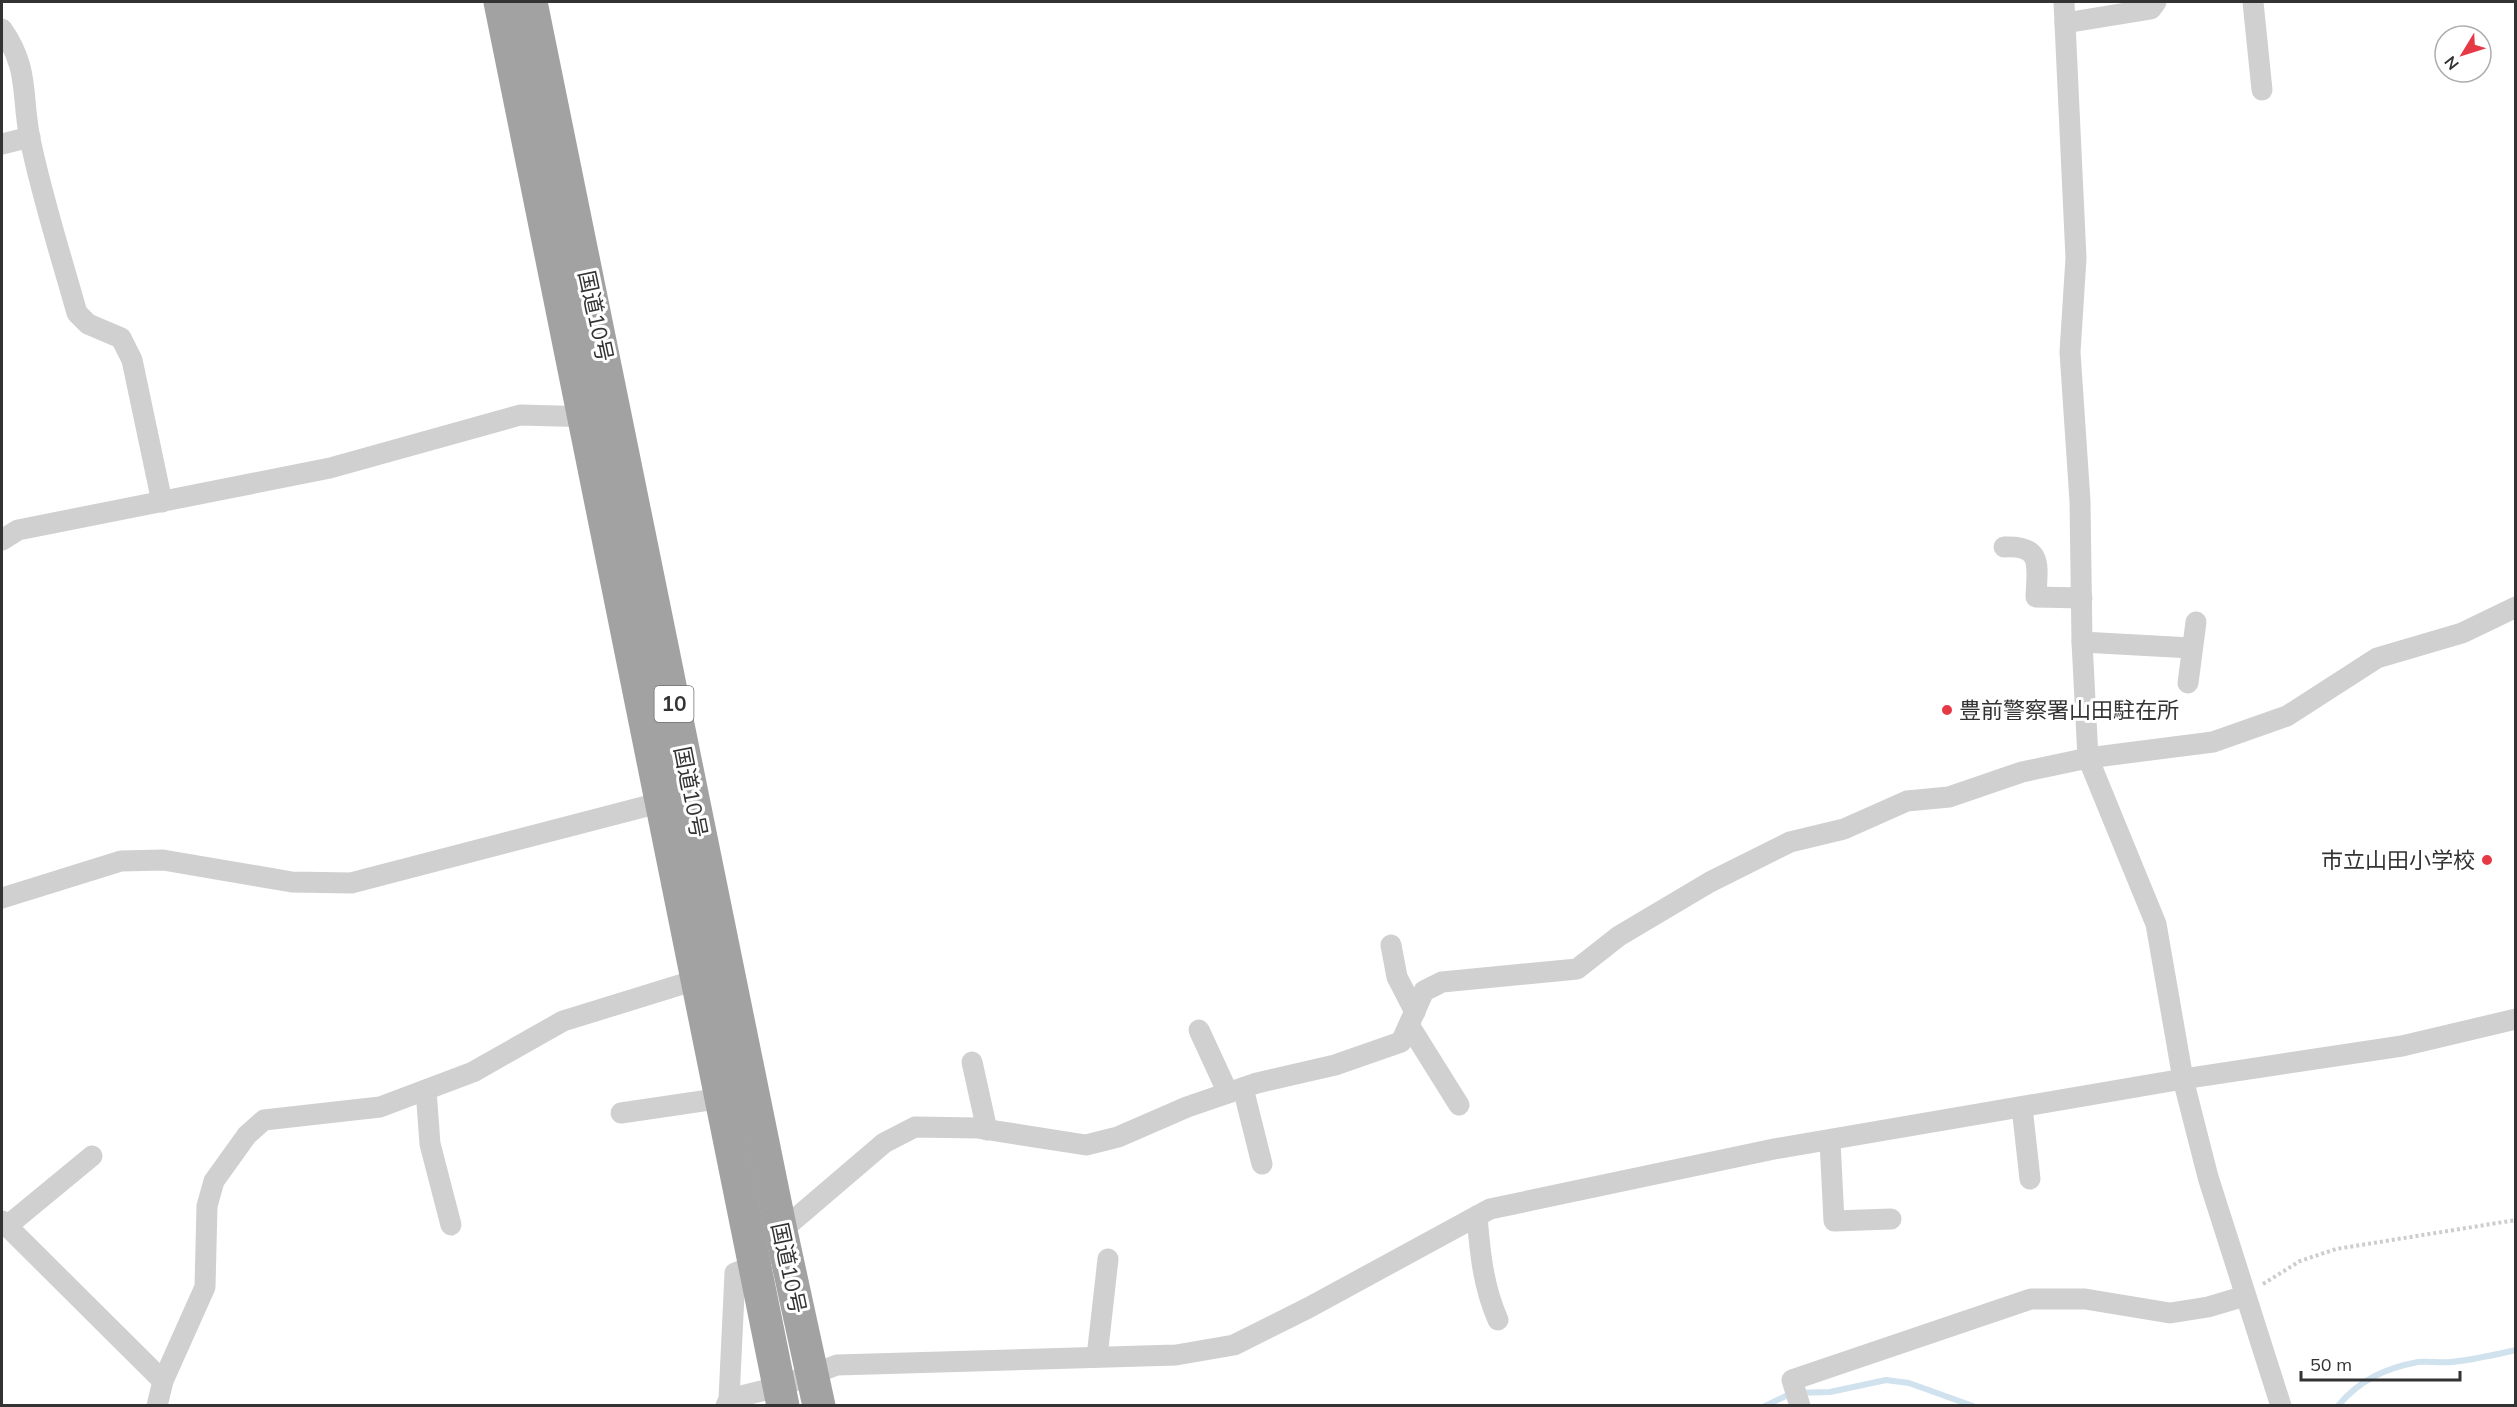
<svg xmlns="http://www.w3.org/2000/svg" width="2517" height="1407" font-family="Mulish,'Noto Sans JP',sans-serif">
<rect width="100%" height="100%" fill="#fff"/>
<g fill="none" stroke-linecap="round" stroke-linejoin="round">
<g stroke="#cfe2ee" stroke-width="6">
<polyline points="1765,1406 1792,1393 1830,1392 1886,1380 1909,1383 1973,1406"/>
<path d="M2338,1406c21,-26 48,-38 80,-44 11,-1 22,1 33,0 22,-2 43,-7 65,-12"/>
</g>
<polyline stroke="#cdcdcd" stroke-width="4" stroke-dasharray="3 3" stroke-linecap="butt" points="2263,1284 2300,1261 2336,1249 2516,1220"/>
<g stroke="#d0d0d0" stroke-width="21">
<polyline points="2064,2 2076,258 2070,352 2080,501 2082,642 2088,758 2156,924 2183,1079 2208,1177 2281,1406"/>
<polyline points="2253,2 2262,90"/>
<polyline points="2065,23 2151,9 2156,2"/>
<path d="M2,29c28,40 19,66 28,110 12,58 31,117 47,174l11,11 33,14 11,22 30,142"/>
<polyline points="2,144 30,137"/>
<polyline points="2,540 18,530 330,468 520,415 595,417"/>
<path d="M2004,547c40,-2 33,19 32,50l46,1"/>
<polyline points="2082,642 2191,648"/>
<polyline points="2188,683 2196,622"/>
<polyline points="2,898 121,861 163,860 292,882 351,883 674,799"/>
<polyline points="1391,945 1397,977 1415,1012"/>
<polyline points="1409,1025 1459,1105"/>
<polyline points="1199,1030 1228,1093"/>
<polyline points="972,1062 987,1130"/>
<polyline points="1243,1088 1262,1164"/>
<polyline points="426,1090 430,1144 451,1225"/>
<polyline points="2022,1107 2030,1179"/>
<polyline points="621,1113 723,1098"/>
<polyline points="1830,1141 1834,1221 1891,1219"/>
<path d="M1477,1216c3,36 6,70 21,104"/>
<polyline points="2,1221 163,1381"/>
<polyline points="6,1227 92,1156"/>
<polyline points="1097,1357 1108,1259"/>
<polyline points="729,1399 778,1387 837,1365 1176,1355 1234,1345 1308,1308 1490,1209 1774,1149 2183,1079 2402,1046 2516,1019"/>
<polyline points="157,1406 163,1381 205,1287 207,1206 214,1181 247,1135 264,1120 380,1107 473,1072 563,1021 699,979"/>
<polyline points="726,1406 729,1399 735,1273 756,1265 781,1231 884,1143 915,1127 977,1128 1086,1145 1118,1137 1187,1107 1257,1083 1335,1065 1401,1042 1424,991 1442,982 1577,969 1619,936 1710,882 1790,842 1844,829 1907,801 1949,797 2022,772 2088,758 2213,742 2287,716 2377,658 2462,633 2516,607"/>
<polyline points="1800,1406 1792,1380 2031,1299 2085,1299 2170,1313 2208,1307 2245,1296"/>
</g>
<g stroke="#a2a2a2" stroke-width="33">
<polyline points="500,2 783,1406"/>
<polyline points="531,2 781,1231 819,1406"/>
</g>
</g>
<g fill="#e63946" stroke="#fff" stroke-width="2">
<circle cx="1947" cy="710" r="6"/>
<circle cx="2487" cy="860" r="6"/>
</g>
<g text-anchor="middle" stroke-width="6" stroke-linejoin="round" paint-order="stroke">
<rect fill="#fff" stroke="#707070" stroke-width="1.5" x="654.5" y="686" width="39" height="36" rx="4.5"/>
<g font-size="21" font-weight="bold" fill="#333">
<text x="674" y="711">10</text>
</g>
<g font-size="22" fill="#333" stroke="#fff">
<text transform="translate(596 316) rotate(78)" y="8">国道10号</text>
<text transform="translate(691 792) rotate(79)" y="8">国道10号</text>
<text transform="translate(789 1268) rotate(78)" y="8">国道10号</text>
</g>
<g font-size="22" fill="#333" stroke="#fff" text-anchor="start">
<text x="1959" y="718">豊前警察署山田駐在所</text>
<text x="2475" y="868" text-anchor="end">市立山田小学校</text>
</g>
</g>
<rect width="2517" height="1407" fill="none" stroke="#333333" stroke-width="6"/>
<g transform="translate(2463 54) rotate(232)"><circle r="28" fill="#ffffff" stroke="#adadad" stroke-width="1.5"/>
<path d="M0-4.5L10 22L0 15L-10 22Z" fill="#e63946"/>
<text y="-9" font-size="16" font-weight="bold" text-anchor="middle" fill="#333333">N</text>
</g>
<path d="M2301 1371v9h159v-9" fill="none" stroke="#333333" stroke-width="3"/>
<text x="2310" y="1371" font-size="18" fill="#333333" stroke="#ffffff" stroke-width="4.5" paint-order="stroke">50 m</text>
</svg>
